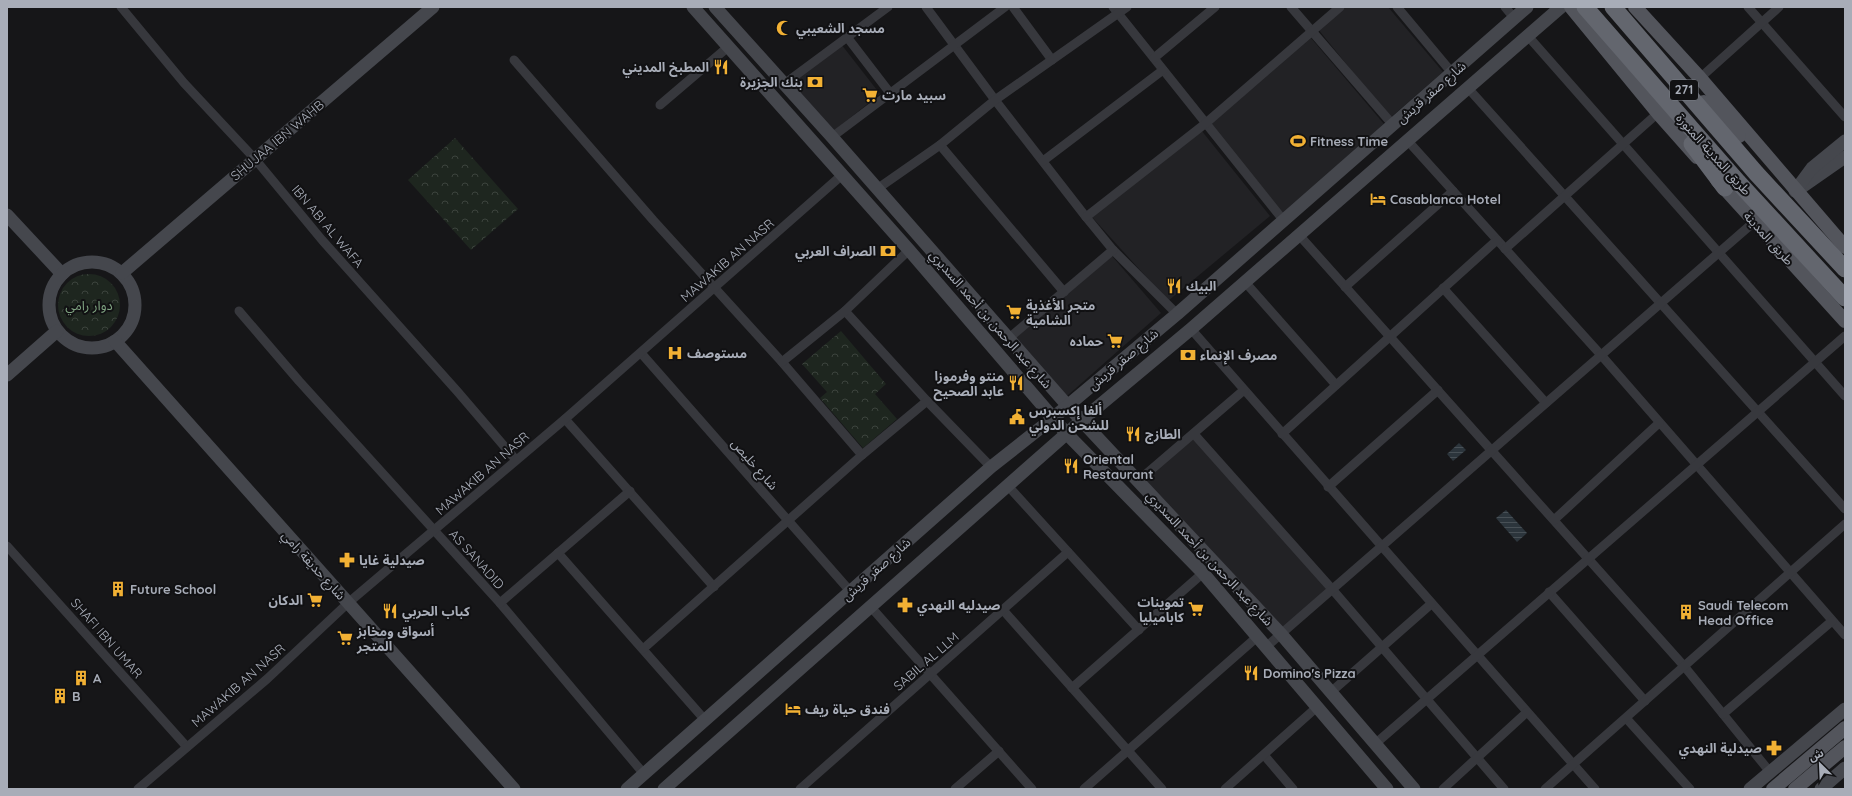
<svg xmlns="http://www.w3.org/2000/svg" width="1852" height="796" font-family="Quicksand,'Noto Sans Arabic',sans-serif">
<defs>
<pattern id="park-crowns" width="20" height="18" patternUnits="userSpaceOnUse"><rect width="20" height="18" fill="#1e261f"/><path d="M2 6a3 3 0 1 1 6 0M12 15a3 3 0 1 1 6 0" fill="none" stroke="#3c433d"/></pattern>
<pattern id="water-rules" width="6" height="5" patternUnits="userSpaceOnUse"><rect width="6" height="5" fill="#2c353c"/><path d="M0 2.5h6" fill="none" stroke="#485056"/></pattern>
</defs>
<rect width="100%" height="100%" fill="#161618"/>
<g fill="#222225">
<polygon points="1344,7 1388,7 1443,72 1390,118 1318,29"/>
<polygon points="1311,38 1384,124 1283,214 1210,125"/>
<polygon points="841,44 880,94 831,133 789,85"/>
<polygon points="1201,130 1270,216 1168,301 1092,217"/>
<polygon points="1112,256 1161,313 1067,396 1015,338"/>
<polygon points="1194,438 1328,589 1281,631 1142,480"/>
</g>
<g fill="url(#park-crowns)">
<polygon points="455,138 518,209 471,250 408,180"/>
<circle cx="89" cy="305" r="31"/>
<polygon points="841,331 886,384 875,394 897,419 863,448 820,398 827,392 802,364"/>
</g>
<g fill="url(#water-rules)">
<polygon points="1459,443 1466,450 1453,461 1447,454"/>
<polygon points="1506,510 1527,533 1517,542 1496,518"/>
</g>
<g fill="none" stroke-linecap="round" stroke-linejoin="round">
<g stroke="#37383d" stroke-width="9">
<polyline points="121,7 184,83 255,159 322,240 457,391 516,460"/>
<polyline points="926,7 995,100 1086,217 1113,250 1177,314"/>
<polyline points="1013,7 1052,60"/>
<polyline points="1113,7 1284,221"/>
<polyline points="1291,7 1393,125"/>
<polyline points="1397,7 1453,74"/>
<polyline points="1505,7 1515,19"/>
<polyline points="1748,7 1845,117"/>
<polyline points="1527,35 1845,396"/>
<polyline points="847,37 890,93"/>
<polyline points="1154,58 1215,7"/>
<polyline points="514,60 653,220 782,362 862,455"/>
<polyline points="1700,78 1779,7"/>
<polyline points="784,84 888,7"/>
<polyline points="1467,87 1845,509"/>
<polyline points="660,105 728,47"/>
<polyline points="832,137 1005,7"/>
<polyline points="1407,140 1601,355 1845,635"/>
<polyline points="940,145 1064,292"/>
<polyline points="1043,161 1163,70"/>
<polyline points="877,189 940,145 995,100 1127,7"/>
<polyline points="1086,217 1206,123 1340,7"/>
<polyline points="1299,235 1684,666 1770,772"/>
<polyline points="1505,249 1658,113"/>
<polyline points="1245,282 1336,385"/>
<polyline points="1345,287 1453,191"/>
<polyline points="1443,288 1546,403"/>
<polyline points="239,311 299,381 500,603 644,774"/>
<polyline points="845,311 927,401 991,467"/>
<polyline points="1191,329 1595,789"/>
<polyline points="1008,339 1113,250"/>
<polyline points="641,353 850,591"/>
<polyline points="782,362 845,311 909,250"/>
<polyline points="565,419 714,587"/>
<polyline points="1194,434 1332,589 1504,789"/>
<polyline points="1282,434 1497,240"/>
<polyline points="1138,481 1244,390"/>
<polyline points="1008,486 1139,630"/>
<polyline points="1328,487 1438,390"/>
<polyline points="1554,520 1659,423"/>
<polyline points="7,546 187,747"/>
<polyline points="558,553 705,720"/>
<polyline points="1549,592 1645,701"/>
<polyline points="500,603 630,491"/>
<polyline points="870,606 1032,789"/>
<polyline points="1003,610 1162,789"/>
<polyline points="1266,647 1754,222"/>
<polyline points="643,649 862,455 927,401"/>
<polyline points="1072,688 1203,573"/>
<polyline points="1331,692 1431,604"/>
<polyline points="1723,714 1832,621"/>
<polyline points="1626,718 1690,789"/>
<polyline points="1375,744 1845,336"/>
<polyline points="1264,755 1293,789"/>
<polyline points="138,789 267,679 348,603 565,419 842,175"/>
<polyline points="800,789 1068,552"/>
<polyline points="955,789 999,751"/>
<polyline points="1084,789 1257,637"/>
<polyline points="1225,789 1317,707"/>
<polyline points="1443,789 1527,712"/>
<polyline points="1545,789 1845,524"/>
</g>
<g stroke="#45474d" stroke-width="13">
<polyline points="693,7 909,250 1067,434 1203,573 1387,789"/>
<polyline points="715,7 832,137 1067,405 1281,634 1414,789"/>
<polyline points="1802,187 1845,157"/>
<polyline points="1795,191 1812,168 1845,141"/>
<polyline points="7,215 62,274"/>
<circle cx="92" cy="305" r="43"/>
<polyline points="122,273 433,7"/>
<polyline points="115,341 514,789"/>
<polyline points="7,375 57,331"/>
<polyline points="627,789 991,467 1053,418 1177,314 1527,7"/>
<polyline points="664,789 1082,420 1191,329 1561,7"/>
<polyline points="1750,789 1845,709"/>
<polyline points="1821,789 1845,768"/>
</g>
<g stroke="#53555c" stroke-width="14">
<polyline points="1571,7 1658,113 1697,157"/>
<polyline points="1635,7 1700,78 1845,247"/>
<polyline points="1704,102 1739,136"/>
<polyline points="1717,180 1845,321"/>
<polyline points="1773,789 1845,728"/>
<polyline points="1795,789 1845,747"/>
</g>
<g stroke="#63666e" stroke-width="17">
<polyline points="1585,7 1738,182 1845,298"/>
<polyline points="1613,7 1756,173 1845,269"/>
<polyline points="1692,144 1725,188"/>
</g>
</g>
<defs>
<symbol id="mosque-bare" viewBox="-9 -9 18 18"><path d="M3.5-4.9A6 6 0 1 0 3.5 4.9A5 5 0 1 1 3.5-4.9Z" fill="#f2b134" stroke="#111113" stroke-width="2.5" paint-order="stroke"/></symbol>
<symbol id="restaurant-bare" viewBox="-9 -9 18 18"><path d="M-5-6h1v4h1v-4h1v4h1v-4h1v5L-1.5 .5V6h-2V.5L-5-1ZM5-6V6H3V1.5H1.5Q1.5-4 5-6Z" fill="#f2b134" stroke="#111113" stroke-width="2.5" paint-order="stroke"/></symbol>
<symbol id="bank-bare" viewBox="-9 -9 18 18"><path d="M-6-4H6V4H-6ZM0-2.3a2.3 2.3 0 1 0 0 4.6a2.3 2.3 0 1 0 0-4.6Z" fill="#f2b134" stroke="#111113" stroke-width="2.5" paint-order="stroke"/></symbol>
<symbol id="supermarket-bare" viewBox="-9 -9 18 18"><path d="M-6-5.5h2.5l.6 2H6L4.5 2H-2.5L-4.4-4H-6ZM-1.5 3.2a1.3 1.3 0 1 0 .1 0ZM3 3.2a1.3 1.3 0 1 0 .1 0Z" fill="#f2b134" stroke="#111113" stroke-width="2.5" paint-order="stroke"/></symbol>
<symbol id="stadium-bare" viewBox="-9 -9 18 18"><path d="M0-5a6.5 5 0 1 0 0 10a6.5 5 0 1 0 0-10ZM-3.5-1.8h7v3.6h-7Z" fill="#f2b134" stroke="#111113" stroke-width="2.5" paint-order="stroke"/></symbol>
<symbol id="hotel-bare" viewBox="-9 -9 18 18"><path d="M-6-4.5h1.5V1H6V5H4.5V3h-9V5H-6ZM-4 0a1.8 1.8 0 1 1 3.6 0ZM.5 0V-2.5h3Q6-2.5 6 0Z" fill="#f2b134" stroke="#111113" stroke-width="2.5" paint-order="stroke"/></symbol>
<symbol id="hospital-bare" viewBox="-9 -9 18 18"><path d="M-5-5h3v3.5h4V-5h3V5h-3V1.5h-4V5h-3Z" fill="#f2b134" stroke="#111113" stroke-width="2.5" paint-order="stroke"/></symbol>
<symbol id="civic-bare" viewBox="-9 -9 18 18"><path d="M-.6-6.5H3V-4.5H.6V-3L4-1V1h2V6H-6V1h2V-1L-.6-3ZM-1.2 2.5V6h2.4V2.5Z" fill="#f2b134" stroke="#111113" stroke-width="2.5" paint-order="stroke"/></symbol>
<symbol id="pharmacy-bare" viewBox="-9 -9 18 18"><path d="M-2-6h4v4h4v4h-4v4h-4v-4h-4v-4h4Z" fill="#f2b134" stroke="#111113" stroke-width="2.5" paint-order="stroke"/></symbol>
<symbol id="building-bare" viewBox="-9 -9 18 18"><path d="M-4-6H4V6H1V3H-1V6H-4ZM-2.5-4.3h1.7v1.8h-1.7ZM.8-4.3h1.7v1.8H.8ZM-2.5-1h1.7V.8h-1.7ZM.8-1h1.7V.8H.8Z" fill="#f2b134" stroke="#111113" stroke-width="2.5" paint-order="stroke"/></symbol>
</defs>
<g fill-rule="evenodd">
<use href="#mosque-bare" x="773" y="17" width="22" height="22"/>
<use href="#restaurant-bare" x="710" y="56" width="22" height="22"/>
<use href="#bank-bare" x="804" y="71" width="22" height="22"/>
<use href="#supermarket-bare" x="859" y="84" width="22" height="22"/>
<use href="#stadium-bare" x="1287" y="130" width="22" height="22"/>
<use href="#hotel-bare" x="1367" y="188" width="22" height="22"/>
<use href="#bank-bare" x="877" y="240" width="22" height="22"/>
<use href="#restaurant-bare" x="1163" y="275" width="22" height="22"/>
<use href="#supermarket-bare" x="1003" y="301" width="22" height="22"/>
<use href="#supermarket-bare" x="1104" y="330" width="22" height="22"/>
<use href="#hospital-bare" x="664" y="342" width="22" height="22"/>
<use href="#bank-bare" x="1177" y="344" width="22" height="22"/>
<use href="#restaurant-bare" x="1005" y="372" width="22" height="22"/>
<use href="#civic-bare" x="1006" y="406" width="22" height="22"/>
<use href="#restaurant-bare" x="1122" y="423" width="22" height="22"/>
<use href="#restaurant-bare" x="1060" y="455" width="22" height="22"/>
<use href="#pharmacy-bare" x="336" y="549" width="22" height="22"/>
<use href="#building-bare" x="107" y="578" width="22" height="22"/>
<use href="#supermarket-bare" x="304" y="589" width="22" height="22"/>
<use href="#pharmacy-bare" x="894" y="594" width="22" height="22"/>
<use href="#supermarket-bare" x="1185" y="598" width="22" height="22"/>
<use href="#restaurant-bare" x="379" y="600" width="22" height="22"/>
<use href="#building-bare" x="1675" y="601" width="22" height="22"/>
<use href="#supermarket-bare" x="334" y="627" width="22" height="22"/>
<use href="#restaurant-bare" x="1240" y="662" width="22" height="22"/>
<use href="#building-bare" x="70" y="667" width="22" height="22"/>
<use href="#building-bare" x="49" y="685" width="22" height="22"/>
<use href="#hotel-bare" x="782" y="698" width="22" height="22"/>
<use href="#pharmacy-bare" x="1763" y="737" width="22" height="22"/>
</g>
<g text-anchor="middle" stroke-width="4" stroke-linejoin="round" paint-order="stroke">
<rect fill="#111113" stroke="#7b7e86" stroke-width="1" x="1670" y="80" width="28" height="20" rx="3"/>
<g font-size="12" font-weight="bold" fill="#a8adb8">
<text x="1684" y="94">271</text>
</g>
<g font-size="13" font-weight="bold" fill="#a8adb8" stroke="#111113" text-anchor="start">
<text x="796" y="33">مسجد الشعيبي</text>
<text x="709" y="72" text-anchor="end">المطبخ المديني</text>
<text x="803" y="87" text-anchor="end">بنك الجزيرة</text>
<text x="882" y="100">سبيد مارت</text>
<text x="1310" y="146">Fitness Time</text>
<text x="1390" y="204">Casablanca Hotel</text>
<text x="876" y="256" text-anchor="end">الصراف العربي</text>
<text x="1186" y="291">البيك</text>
<text x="1026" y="310">متجر الأغذية<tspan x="1026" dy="15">الشامية</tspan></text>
<text x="1103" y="346" text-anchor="end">حماده</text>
<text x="687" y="358">مستوصف</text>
<text x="1200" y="360">مصرف الإنماء</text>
<text x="1004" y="381" text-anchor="end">منتو وفرموزا<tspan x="1004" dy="15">عابد الصحيح</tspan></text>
<text x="1029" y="415">ألفا إكسبرس<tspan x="1029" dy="15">للشحن الدولي</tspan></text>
<text x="1145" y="439">الطازج</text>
<text x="1083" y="464">Oriental<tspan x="1083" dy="15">Restaurant</tspan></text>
<text x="359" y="565">صيدلية غايا</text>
<text x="130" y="594">Future School</text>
<text x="303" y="605" text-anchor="end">الدكان</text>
<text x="1184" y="607" text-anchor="end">تموينات<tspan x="1184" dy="15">كاباميليا</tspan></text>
<text x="917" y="610">صيدليه النهدي</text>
<text x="1698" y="610">Saudi Telecom<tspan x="1698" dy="15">Head Office</tspan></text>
<text x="402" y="616">كباب الحربي</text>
<text x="357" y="636">أسواق ومخابز<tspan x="357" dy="15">المتجر</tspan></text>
<text x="1263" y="678">Domino's Pizza</text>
<text x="93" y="683">A</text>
<text x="72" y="701">B</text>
<text x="805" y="714">فندق حياة ريف</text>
<text x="1762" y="753" text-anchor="end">صيدلية النهدي</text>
</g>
<g font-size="13" fill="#a8adb8" stroke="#111113">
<text transform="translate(1431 92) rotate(-41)" y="5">شارع صقر قريش</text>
<text transform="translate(277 140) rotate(-40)" y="5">SHUJAA IBN WAHB</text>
<text transform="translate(1714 154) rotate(48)" y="5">طريق المدينة المنورة</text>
<text transform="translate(328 226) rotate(50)" y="5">IBN ABI AL WAFA</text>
<text transform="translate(1769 238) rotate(48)" y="5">طريق المدينة</text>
<text transform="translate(727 260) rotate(-41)" y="5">MAWAKIB AN NASR</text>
<text transform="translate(991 319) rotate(49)" y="5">شارع عبد الرحمن بن أحمد السديري</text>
<text transform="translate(1123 359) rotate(-40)" y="5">شارع صقر قريش</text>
<text transform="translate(755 464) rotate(49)" y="5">شارع خليص</text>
<text transform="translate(482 473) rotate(-41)" y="5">MAWAKIB AN NASR</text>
<text transform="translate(1210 558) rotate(47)" y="5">شارع عبد الرحمن بن أحمد السديري</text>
<text transform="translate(477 559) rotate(48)" y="5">AS SANADID</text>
<text transform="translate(314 565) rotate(48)" y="5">شارع حديقة رامي</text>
<text transform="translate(876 569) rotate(-42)" y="5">شارع صقر قريش</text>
<text transform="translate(107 638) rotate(49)" y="5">SHAFI IBN UMAR</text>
<text transform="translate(926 661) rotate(-41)" y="5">SABIL AL LLM</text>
<text transform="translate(238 685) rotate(-41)" y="5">MAWAKIB AN NASR</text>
</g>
<g font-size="13" fill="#7fa381" stroke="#111113">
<text x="89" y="310">دوار رامي</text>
</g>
</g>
<rect width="1852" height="796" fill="none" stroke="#a8adb8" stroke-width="16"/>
<g transform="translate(1820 764) rotate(336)" stroke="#111113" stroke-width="3" paint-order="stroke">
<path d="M0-3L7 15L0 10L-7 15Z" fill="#a8adb8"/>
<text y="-6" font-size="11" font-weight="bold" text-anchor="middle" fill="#a8adb8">ش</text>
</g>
</svg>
